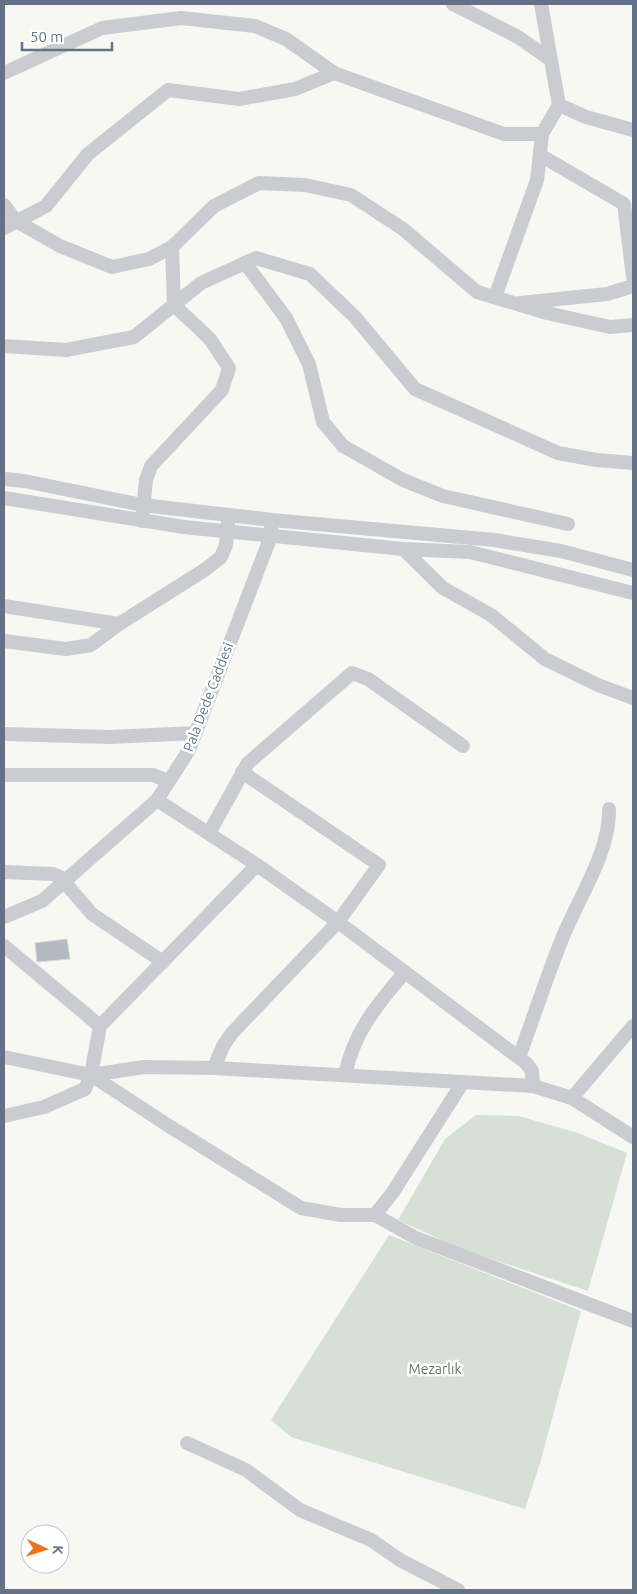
<svg xmlns="http://www.w3.org/2000/svg" width="637" height="1594" font-family="Ubuntu,sans-serif">
<rect width="100%" height="100%" fill="#f7f8f4"/>
<g fill="#d7e0d5">
<polygon points="476,1115 519,1116 578,1133 627,1153 588,1291 461,1249 398,1220 445,1139"/>
<polygon points="389,1235 581,1311 541,1460 525,1509 291,1437 271,1420"/>
</g>
<polygon fill="#b4b9c1" stroke="#d9d9d7" points="67,939 70,959 37,962 35,943"/>
<g fill="none" stroke-linecap="round" stroke-linejoin="round">
<g stroke="#caccd0" stroke-width="14">
<polyline points="453,4 518,37 551,60 559,105"/>
<polyline points="541,4 551,60"/>
<polyline points="4,73 102,28 181,18 255,26 286,39 334,73"/>
<polyline points="540,155 624,204 633,277"/>
<polyline points="4,205 16,221 60,246 112,267 149,259 172,247"/>
<polyline points="4,228 46,206 88,154 168,90 239,99 295,89 334,73 504,134 542,134 559,105 586,117 633,130"/>
<polyline points="245,263 286,318 309,364 323,422 343,446 403,480 443,496 568,524"/>
<polyline points="495,297 537,180 542,134"/>
<polyline points="520,303 607,294 633,286"/>
<polyline points="4,346 66,350 134,337 201,283 256,258 310,274 355,317 415,389 558,453 596,460 633,463"/>
<polyline points="4,479 24,481 143,505 272,520 494,540 561,551 633,570"/>
<polyline points="4,498 184,527 403,549 470,552 633,593"/>
<polyline points="142,521 146,480 151,466 222,390 229,368 210,339 174,305 172,247 214,206 259,183 305,185 351,195 403,229 477,292 547,313 610,327 633,325"/>
<polyline points="403,549 443,588 491,615 545,659 598,685 633,698"/>
<polyline points="4,606 119,624"/>
<polyline points="4,641 66,649 91,645 119,624 206,569 221,557 226,545 228,523"/>
<polyline points="4,734 110,737 196,733"/>
<polyline points="4,775 153,775 168,781"/>
<polyline points="157,800 257,865 338,922 526,1063 532,1071 533,1086"/>
<polyline points="209,833 248,763 352,673 368,679 463,746"/>
<polyline points="4,872 53,874 60,877 92,914 163,962"/>
<polyline points="4,917 42,901 157,800 189,750 271,536 271,527"/>
<polyline points="4,946 100,1026"/>
<polyline points="4,1057 91,1075 169,1126 301,1208 341,1215 375,1215 416,1238 633,1321"/>
<path d="M519,1057c15,-40 28,-82 45,-123 16,-38 46,-83 45,-125"/>
<polyline points="214,1068 223,1046 232,1033 338,922 379,865 242,772"/>
<polyline points="91,1075 144,1067 214,1068 533,1086 572,1098 633,1137"/>
<path d="M345,1075c9,-44 32,-70 60,-103"/>
<polyline points="572,1098 633,1026"/>
<polyline points="4,1116 44,1107 85,1089 91,1075 100,1026 257,865"/>
<polyline points="375,1215 393,1192 463,1082"/>
<polyline points="187,1443 246,1470 300,1510 371,1540 400,1560 458,1590"/>
</g>
</g>
<g text-anchor="middle" stroke-width="5" stroke-linejoin="round" paint-order="stroke">
<g font-size="14" fill="#647288" stroke="#fff">
<text transform="translate(208 697) rotate(-69)" y="5">Pala Dede Caddesi</text>
</g>
<g font-size="14" fill="#617a60" stroke="#fff">
<text x="435" y="1374">Mezarlık</text>
</g>
</g>
<rect width="637" height="1594" fill="none" stroke="#647288" stroke-width="10"/>
<g transform="translate(45 1549) rotate(94)"><circle r="24" fill="#ffffff" stroke="#c1c7cf"/>
<path d="M0-4L9 19L0 12L-9 19Z" fill="#f2701a"/>
<text y="-8" font-size="14" font-weight="bold" text-anchor="middle" fill="#647288">K</text>
</g>
<path d="M22 42v8h90v-8" fill="none" stroke="#647288" stroke-width="2.5"/>
<text x="30" y="42" font-size="15" fill="#647288" stroke="#ffffff" stroke-width="4" paint-order="stroke">50 m</text>
</svg>
